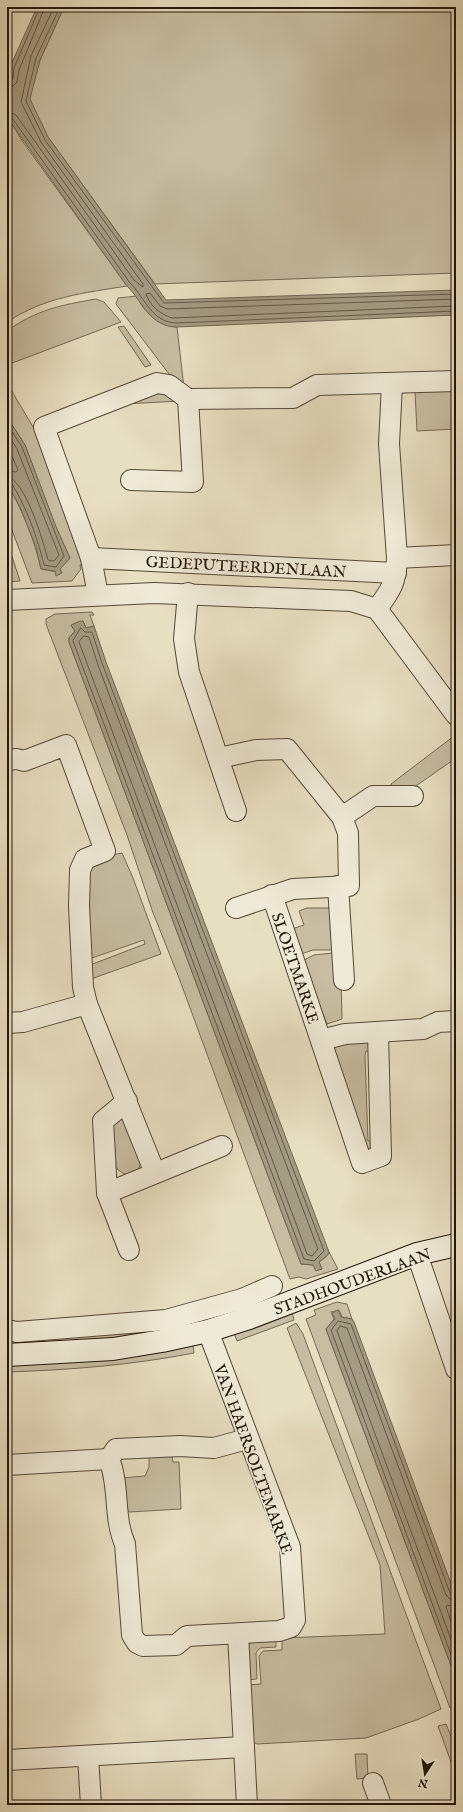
<svg xmlns="http://www.w3.org/2000/svg" width="463" height="1812" font-family="'IM FELL English',serif">
<rect width="100%" height="100%" fill="#e7dfc2"/>
<filter id="stains"><feTurbulence type="fractalNoise" baseFrequency=".005" numOctaves="4"/><feColorMatrix values="0 0 0 0 .2 0 0 0 0 .09 0 0 0 0 .02 0 0 0 .5 -.17"/></filter>
<radialGradient id="worn" r=".72"><stop offset=".6" stop-color="#630" stop-opacity="0"/><stop offset="1" stop-color="#630" stop-opacity=".3"/></radialGradient>
<g fill="#c6bda2" stroke="#746a55">
<polygon points="64,7 456,7 456,273 155,284 48,137 29,99 40,60"/>
<path d="M7,116l16,26 104,144c-44,7 -82,11 -120,36z"/>
<path d="M137,296c6,16 23,31 40,31l7,61 -15,-14 -53,-70 2,-6z"/>
<path d="M96,299l8,3 17,20 -114,43v-34c29,-21 54,-26 89,-32z"/>
<polygon points="124,326 151,365 145,367 118,327"/>
<path d="M7,383l29,49 50,131 -6,2 1,4 -9,12 -40,2 -25,-66v-34c15,27 27,55 34,86l21,4 -2,-4 10,-11 -14,-31 -31,-82 -18,-28z"/>
<polygon points="456,390 456,429 417,431 415,391"/>
<polygon points="162,392 180,401 124,404"/>
<polygon points="7,541 20,581 7,582"/>
<polygon points="92,612 94,615 90,615 94,626 86,628 83,621 71,625 75,631 69,638 69,642 289,1232 301,1264 313,1265 319,1269 322,1269 319,1262 327,1256 329,1252 338,1269 306,1279 299,1277 290,1279 179,978 152,910 127,835 46,624 46,619 55,614"/>
<polygon points="454,736 456,739 456,758 413,788 391,789 391,784"/>
<polygon points="122,853 133,878 161,954 91,979 90,965 145,944 144,940 89,959 88,868 102,857"/>
<polygon points="307,908 330,908 332,950 313,950 301,954 292,929 304,925 299,911"/>
<polygon points="333,953 341,979 342,1019 327,1024 302,961 314,955"/>
<polygon points="369,1041 370,1051 366,1051 365,1056 368,1141 376,1141 371,1149 366,1149 344,1094 333,1044"/>
<polygon points="120,1118 129,1123 143,1159 137,1172 128,1176 118,1170 116,1166 114,1137 111,1136 111,1126"/>
<polygon points="337,1302 347,1304 352,1319 342,1317 339,1310 331,1312 334,1319 326,1329 456,1679 456,1708 450,1708 306,1319 316,1315 314,1310"/>
<polygon points="218,1311 236,1313 185,1327 94,1341 7,1345 7,1338"/>
<polygon points="292,1312 294,1320 237,1341 234,1333"/>
<polygon points="296,1323 303,1334 441,1709 419,1719 366,1738 257,1744 253,1742 247,1685 261,1684 259,1656 263,1651 282,1650 282,1638 385,1634 380,1565 287,1328"/>
<path d="M193,1345l1,8c-62,12 -124,17 -187,19v-8z"/>
<polygon points="149,1452 172,1456 173,1462 179,1462 181,1509 129,1512 123,1502 121,1478 145,1476 149,1467"/>
<polygon points="276,1637 276,1647 260,1648 256,1653 257,1679 247,1680 246,1650 250,1642"/>
<polygon points="446,1724 456,1748 456,1776 438,1726"/>
<polygon points="355,1754 367,1754 368,1778 357,1779"/>
</g>
<g fill="#a49b83" stroke="#706652">
<path d="M37,7h27l-24,53 -10,39 18,38 118,163 290,-10v25l-279,12c-27,0 -34,-25 -50,-41l-118,-166 -2,-26 3,-27z"/>
<polygon points="7,417 25,445 56,527 70,558 60,569 62,573 56,576 55,571 41,569 36,547 20,507 7,483"/>
<polygon points="80,621 83,621 86,628 94,626 106,662 329,1252 327,1256 319,1262 322,1269 316,1271 313,1265 301,1264 289,1232 69,642 69,638 75,631 71,625"/>
<polygon points="338,1310 341,1317 352,1319 354,1322 456,1597 456,1679 326,1329 335,1319 332,1313"/>
</g>
<g fill="none" stroke-linecap="round" stroke-linejoin="round">
<g stroke="#645946" stroke-width="1">
<polyline points="60,7 36,58 26,101 45,140 164,303 456,294"/>
<polyline points="7,82 13,79 14,68 40,7"/>
<polyline points="7,87 13,86 17,82 19,70 45,7"/>
<polyline points="7,111 16,115 134,280 143,287 143,284 41,142 21,102 31,56 54,7"/>
<path d="M7,116l5,2 118,165c15,15 22,40 47,40l279,-12"/>
<path d="M456,299l-289,10 -7,-3 -10,-13 -4,1c4,12 14,20 26,24l284,-12"/>
<path d="M7,424l15,23 42,109 -8,11 -12,-2c-7,-29 -17,-56 -32,-81l-5,-2"/>
<path d="M7,433l10,16 42,106 -5,6 -6,-1c-4,-16 -23,-82 -41,-83"/>
<polyline points="7,445 18,470 16,472 7,471"/>
<polygon points="81,628 85,632 92,632 102,663 324,1251 314,1261 304,1259 73,641"/>
<polygon points="84,636 89,637 90,640 98,665 318,1249 312,1256 307,1254 298,1229 79,642"/>
<polyline points="456,1596 450,1593 351,1324 338,1321 331,1330 456,1668"/>
<polyline points="456,1601 450,1599 446,1595 347,1328 340,1326 337,1331 456,1653"/>
<polyline points="456,1607 447,1605 446,1607 456,1636"/>
</g>
<defs>
<g id="street">
<polyline points="131,480 193,482 188,399"/>
<polyline points="91,558 396,573"/>
<polyline points="397,558 456,555"/>
<polyline points="188,593 184,639 189,672 236,811"/>
<polyline points="98,595 91,558 44,427 157,383 169,385 188,399 293,398 317,385 456,381"/>
<polyline points="7,600 154,593 351,601 377,609 456,715"/>
<path d="M377,609c14,-19 19,-26 20,-51l-8,-114 3,-60"/>
<polyline points="219,758 256,750 287,749 342,817 348,833 349,886 293,889 236,908"/>
<polyline points="7,760 17,759 24,761 66,745 105,851 85,859 80,870 79,906 83,987 87,1004 23,1022 7,1023"/>
<polyline points="342,817 373,796 413,796"/>
<polyline points="338,886 344,980"/>
<polyline points="272,895 362,1163 381,1156 378,1032"/>
<polyline points="87,1004 155,1173"/>
<polyline points="321,1040 345,1034 423,1029 438,1022 456,1021"/>
<polyline points="127,1101 103,1121 107,1193 129,1250"/>
<polyline points="107,1193 222,1146"/>
<polyline points="417,1254 456,1369"/>
<polyline points="242,1299 272,1286"/>
<polyline points="7,1330 17,1332 166,1320 242,1299 249,1318"/>
<path d="M109,1459c11,27 4,58 16,85l7,91 5,8 6,3 33,-1 11,-9 92,-5 12,-4 4,-7 -5,-73 -82,-216"/>
<polyline points="109,1459 116,1449 180,1446 214,1448 247,1439"/>
<polyline points="7,1465 109,1459"/>
<polyline points="238,1634 247,1805"/>
<polyline points="88,1756 91,1805"/>
<polyline points="7,1760 244,1747"/>
<polyline points="373,1783 381,1805"/>
</g>
<polyline id="secondary" points="7,1355 113,1349 162,1341 208,1331 249,1318 417,1254 456,1245"/>
</defs>
<use href="#street" stroke="#544936" stroke-width="22"/>
<use href="#secondary" stroke="#231708" stroke-width="24"/>
<use href="#street" stroke="#efead7" stroke-width="20"/>
<use href="#secondary" stroke="#efead7" stroke-width="22"/>
</g>
<g text-anchor="middle" stroke-width="3.5" stroke-linejoin="round" paint-order="stroke">
<g font-size="16" fill="#231708" stroke="#efead7">
<text transform="translate(246 566) rotate(3)" y="6">GEDEPUTEERDENLAAN</text>
<text transform="translate(296 968) rotate(71)" y="6">SLOETMARKE</text>
<text transform="translate(352 1281) rotate(-20)" y="6">STADHOUDERLAAN</text>
<text transform="translate(254 1459) rotate(70)" y="6">VAN HAERSOLTEMARKE</text>
</g>
</g>
<rect width="463" height="1812" fill="none" stroke="#e7dfc2" stroke-width="24"/>
<rect x="8" y="8" width="447" height="1796" fill="none" stroke="#231708" stroke-width="2"/>
<rect x="12" y="12" width="439" height="1788" fill="none" stroke="#231708"/>
<g transform="translate(425 1774) rotate(192)" stroke="#efead7" stroke-width="3" paint-order="stroke">
<path d="M0-3L7 15L0 10L-7 15Z" fill="#231708"/>
<text y="-6" font-size="11" font-weight="bold" text-anchor="middle" fill="#231708">N</text>
</g>
<rect width="100%" height="100%" filter="url(#stains)"/>
<rect width="100%" height="100%" fill="url(#worn)"/>
</svg>
